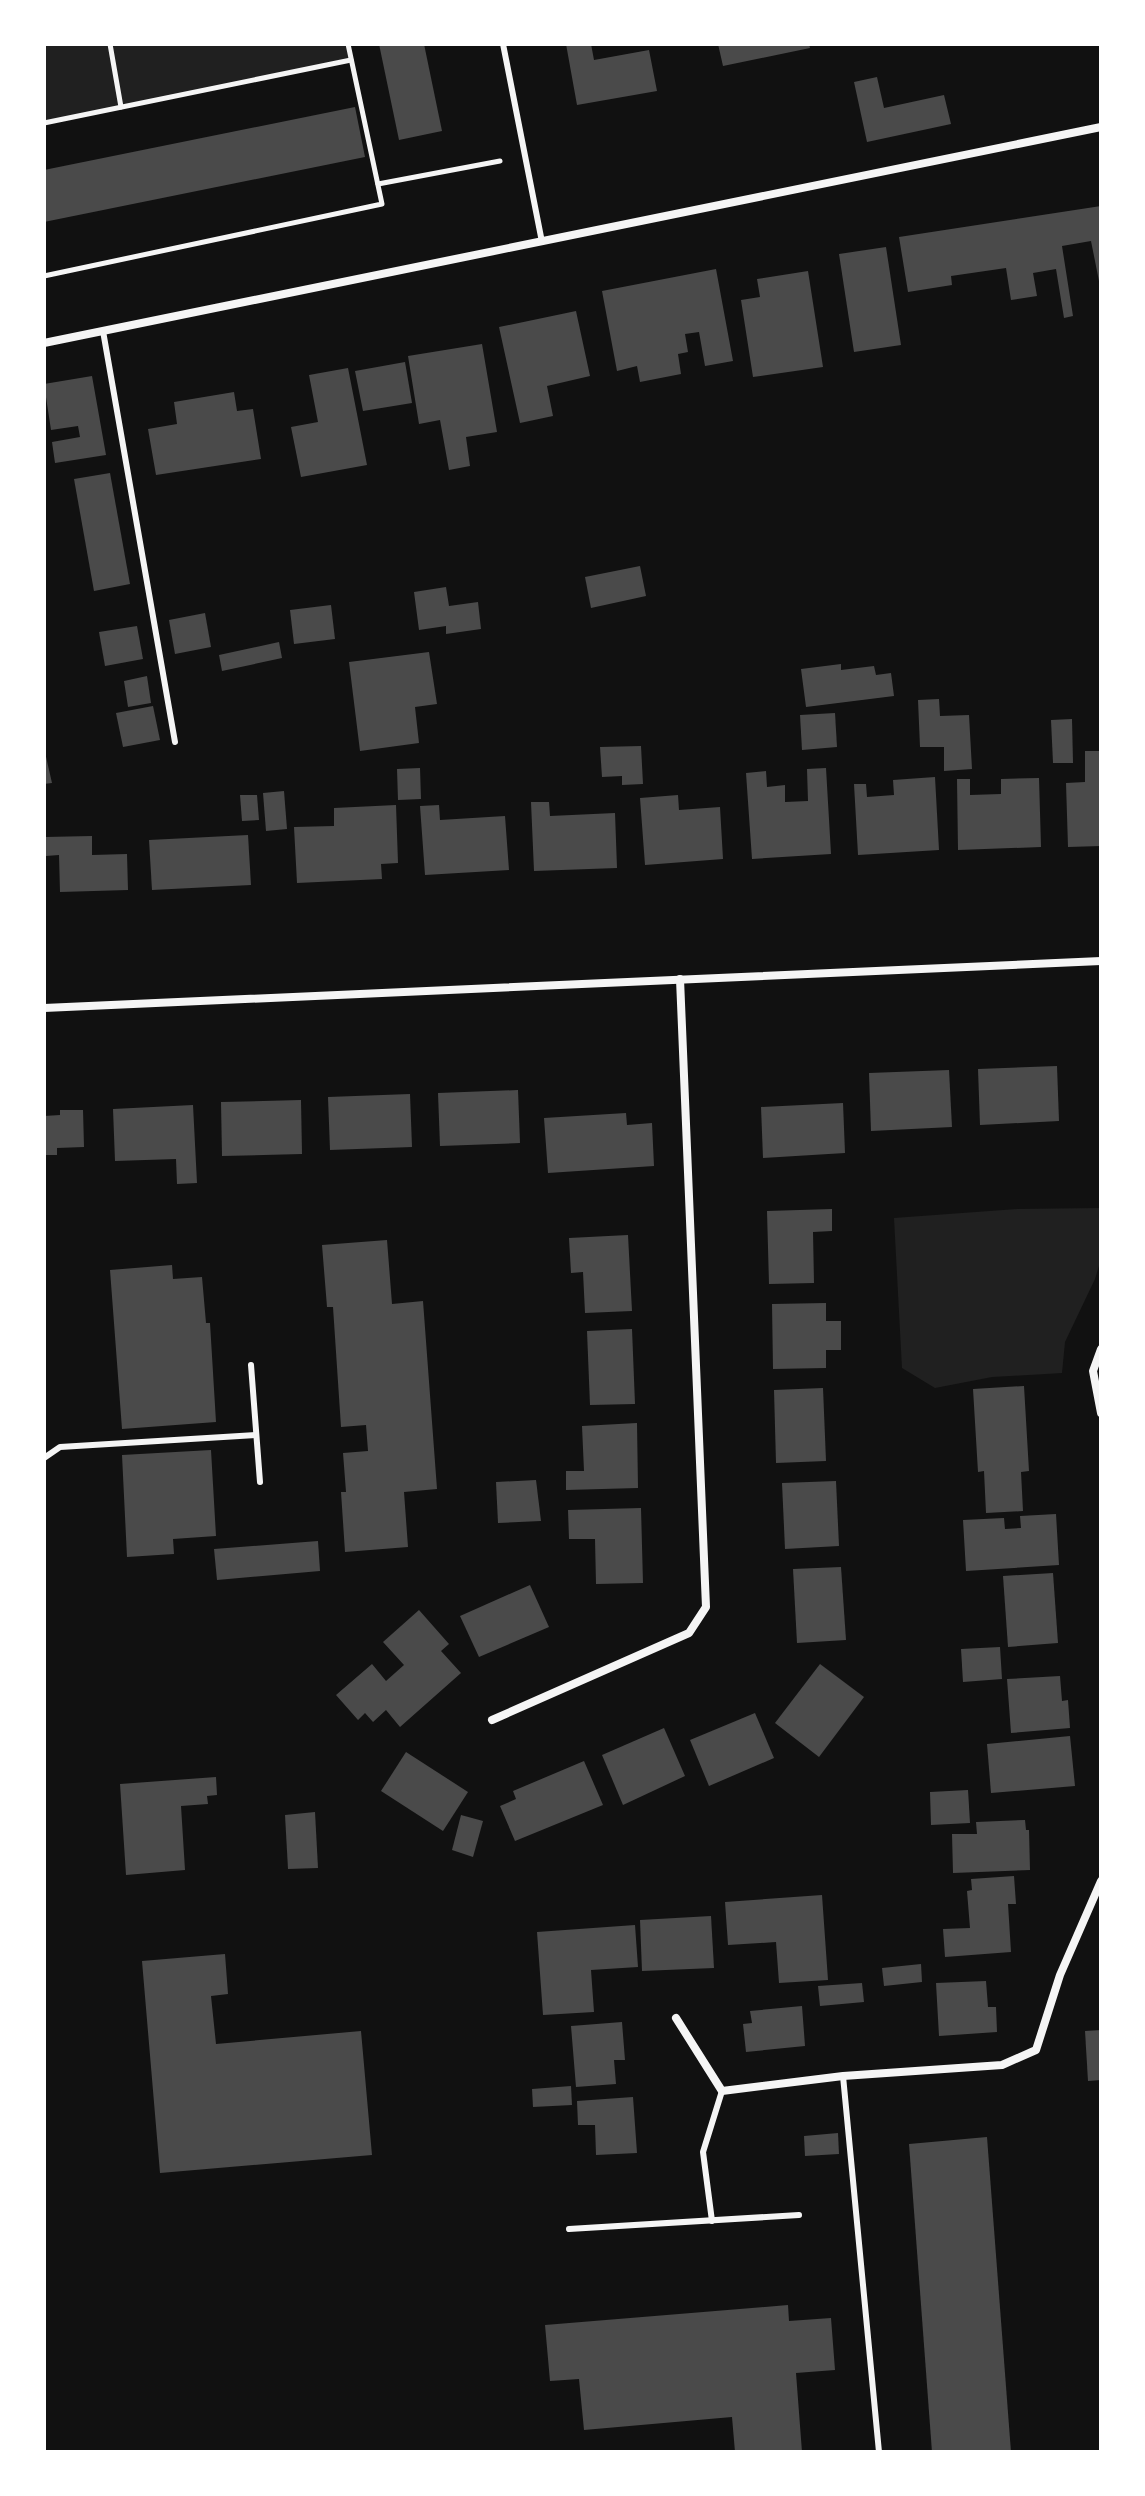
<svg xmlns="http://www.w3.org/2000/svg" width="1145" height="2496" font-family="'Golos Text',sans-serif">
<rect width="100%" height="100%" fill="#111"/>
<g fill="#202020">
<polygon points="44,44 348,44 351,60 44,123"/>
<polygon points="1101,1208 1101,1259 1095,1279 1065,1342 1062,1373 992,1377 935,1388 902,1368 894,1218 1017,1209"/>
</g>
<g fill="#4a4a4a">
<polygon points="379,44 424,44 442,131 399,140"/>
<polygon points="566,44 591,44 594,60 649,50 657,91 577,105"/>
<polygon points="718,44 809,44 810,48 723,66"/>
<polygon points="877,77 884,108 944,95 951,124 867,142 854,82"/>
<polygon points="355,107 365,157 44,222 44,170"/>
<polygon points="1101,206 1101,291 1091,241 1062,246 1073,316 1064,318 1056,269 1033,273 1037,296 1011,300 1006,268 951,276 952,285 908,292 899,237"/>
<polygon points="886,247 901,345 854,352 839,254"/>
<polygon points="716,269 733,361 705,366 699,332 685,334 688,352 678,354 681,374 640,382 637,366 617,371 602,291"/>
<polygon points="808,271 823,367 753,377 741,300 760,297 757,279"/>
<polygon points="576,311 590,376 547,386 553,416 520,423 499,327"/>
<polygon points="482,344 497,432 466,437 470,466 449,470 440,420 419,424 408,356"/>
<polygon points="405,362 412,403 363,411 355,371"/>
<polygon points="348,368 367,465 301,477 291,427 318,422 309,375"/>
<polygon points="92,376 106,455 55,463 52,442 80,437 78,426 51,430 44,384"/>
<polygon points="234,392 237,411 253,409 261,459 156,475 148,429 177,424 174,402"/>
<polygon points="110,473 130,584 94,591 74,479"/>
<polygon points="640,566 646,596 591,608 585,577"/>
<polygon points="446,587 449,606 478,602 481,629 446,634 446,626 419,630 414,592"/>
<polygon points="331,605 335,639 294,644 290,610"/>
<polygon points="205,613 211,647 175,654 169,620"/>
<polygon points="137,626 143,659 105,666 99,632"/>
<polygon points="279,642 282,658 222,671 219,655"/>
<polygon points="429,652 437,704 415,707 419,743 360,751 349,662"/>
<polygon points="841,664 841,670 874,666 876,675 891,673 894,696 806,707 801,669"/>
<polygon points="147,676 151,703 128,707 124,681"/>
<polygon points="939,699 940,716 969,715 972,769 944,771 944,747 920,747 918,700"/>
<polygon points="153,706 160,740 123,747 116,713"/>
<polygon points="835,713 837,747 802,750 800,715"/>
<polygon points="1072,719 1073,763 1053,763 1051,720"/>
<polygon points="641,746 643,784 622,785 622,776 602,777 600,747"/>
<polygon points="44,748 52,783 44,784"/>
<polygon points="1085,751 1101,751 1101,846 1068,847 1066,783 1085,782"/>
<polygon points="420,768 421,799 398,800 397,769"/>
<polygon points="826,768 831,854 752,859 746,773 766,771 767,787 785,785 785,802 808,801 807,769"/>
<polygon points="935,777 939,850 858,855 854,784 866,784 867,797 894,795 893,780"/>
<polygon points="1039,778 1041,847 958,850 957,779 970,779 970,795 1001,794 1001,779"/>
<polygon points="284,791 287,829 266,831 263,793"/>
<polygon points="240,795 257,795 259,820 242,821"/>
<polygon points="678,795 679,810 720,807 723,859 645,865 640,798"/>
<polygon points="531,802 549,802 550,816 615,813 617,868 534,871"/>
<polygon points="396,805 398,863 381,864 382,879 297,883 294,827 334,826 334,808"/>
<polygon points="439,805 440,820 505,816 509,870 425,875 420,806"/>
<polygon points="248,835 251,885 152,890 149,840"/>
<polygon points="92,836 92,855 127,854 128,890 60,892 59,855 46,856 45,837"/>
<polygon points="1057,1066 1059,1121 980,1125 978,1069"/>
<polygon points="949,1070 952,1127 871,1131 869,1073"/>
<polygon points="518,1090 520,1143 440,1146 438,1093"/>
<polygon points="410,1094 412,1147 330,1150 328,1097"/>
<polygon points="301,1100 302,1154 222,1156 221,1102"/>
<polygon points="843,1103 845,1153 763,1158 761,1107"/>
<polygon points="193,1105 197,1183 177,1184 176,1159 115,1161 113,1109"/>
<polygon points="60,1110 83,1110 84,1147 57,1148 57,1155 44,1155 44,1116 60,1115"/>
<polygon points="626,1113 627,1125 652,1123 654,1166 548,1173 544,1118"/>
<polygon points="832,1209 832,1231 813,1232 814,1283 769,1284 767,1211"/>
<polygon points="628,1235 632,1311 585,1313 583,1272 571,1273 569,1238"/>
<polygon points="387,1240 392,1304 423,1301 437,1489 404,1492 408,1547 345,1552 341,1492 346,1492 343,1453 368,1451 366,1425 341,1427 333,1307 327,1307 322,1245"/>
<polygon points="172,1265 173,1279 202,1277 206,1323 210,1323 216,1422 122,1429 110,1270"/>
<polygon points="826,1303 826,1321 841,1321 841,1350 826,1350 826,1368 773,1369 772,1304"/>
<polygon points="632,1329 635,1404 590,1405 587,1331"/>
<polygon points="1024,1386 1029,1471 1021,1472 1023,1511 986,1513 984,1471 978,1472 973,1389"/>
<polygon points="823,1388 826,1461 776,1463 774,1390"/>
<polygon points="637,1423 638,1488 566,1490 566,1471 584,1471 582,1426"/>
<polygon points="211,1450 216,1536 173,1539 174,1554 127,1557 122,1455"/>
<polygon points="536,1480 541,1521 498,1523 496,1482"/>
<polygon points="836,1481 839,1546 785,1549 782,1483"/>
<polygon points="641,1508 643,1583 596,1584 595,1539 569,1539 568,1510"/>
<polygon points="1056,1514 1059,1565 966,1571 963,1520 1004,1518 1005,1529 1021,1528 1020,1516"/>
<polygon points="318,1541 320,1571 217,1580 214,1549"/>
<polygon points="841,1567 846,1640 797,1643 793,1569"/>
<polygon points="1053,1573 1058,1643 1008,1647 1003,1576"/>
<polygon points="530,1585 549,1627 479,1657 460,1616"/>
<polygon points="419,1610 449,1644 441,1651 461,1673 400,1727 386,1710 373,1722 365,1713 358,1720 336,1695 372,1664 386,1681 404,1665 383,1642"/>
<polygon points="1000,1647 1002,1679 963,1682 961,1649"/>
<polygon points="820,1664 864,1697 819,1757 775,1723"/>
<polygon points="1060,1676 1062,1701 1068,1700 1070,1728 1011,1733 1007,1679"/>
<polygon points="755,1713 774,1758 709,1786 690,1740"/>
<polygon points="664,1728 685,1776 623,1805 602,1755"/>
<polygon points="1070,1736 1075,1786 991,1793 987,1744"/>
<polygon points="406,1752 468,1792 443,1831 381,1791"/>
<polygon points="584,1761 603,1805 515,1841 500,1806 516,1799 513,1791"/>
<polygon points="216,1777 217,1795 207,1796 208,1804 181,1806 185,1870 126,1875 120,1784"/>
<polygon points="968,1790 970,1823 931,1825 930,1792"/>
<polygon points="315,1812 318,1868 288,1869 285,1815"/>
<polygon points="461,1815 483,1821 473,1857 452,1850"/>
<polygon points="1025,1820 1026,1830 1029,1830 1030,1870 953,1873 952,1834 977,1834 976,1822"/>
<polygon points="1014,1876 1016,1904 1008,1904 1011,1952 945,1957 943,1929 970,1928 967,1891 972,1890 971,1879"/>
<polygon points="822,1895 828,1980 779,1983 776,1942 728,1945 725,1902"/>
<polygon points="711,1916 714,1968 642,1971 640,1920"/>
<polygon points="635,1925 638,1967 591,1970 594,2012 543,2015 537,1932"/>
<polygon points="225,1954 228,1994 211,1996 216,2044 361,2031 372,2155 160,2173 142,1961"/>
<polygon points="921,1964 922,1982 884,1986 882,1968"/>
<polygon points="986,1981 988,2007 996,2007 997,2032 939,2036 936,1983"/>
<polygon points="862,1983 864,2002 820,2006 818,1986"/>
<polygon points="802,2006 805,2046 746,2052 743,2024 752,2023 750,2011"/>
<polygon points="622,2022 625,2060 614,2060 616,2084 576,2087 571,2026"/>
<polygon points="1101,2030 1101,2080 1088,2081 1085,2031"/>
<polygon points="571,2086 572,2105 533,2107 532,2089"/>
<polygon points="633,2097 637,2153 596,2155 595,2125 578,2125 577,2101"/>
<polygon points="838,2133 839,2154 805,2156 804,2136"/>
<polygon points="987,2137 1011,2452 932,2452 909,2144"/>
<polygon points="788,2305 789,2321 831,2318 835,2370 796,2373 802,2452 735,2452 732,2417 584,2430 579,2379 550,2381 545,2325"/>
</g>
<g fill="none" stroke-linecap="round" stroke-linejoin="round">
<g stroke="#f5f5f5" stroke-width="5">
<polyline points="110,44 121,107"/>
<polyline points="44,123 351,60"/>
<polyline points="378,184 500,161"/>
<polyline points="44,276 382,204 348,44"/>
</g>
<g stroke="#f5f5f5" stroke-width="6">
<polyline points="503,44 542,242"/>
<polyline points="103,331 175,742"/>
<polyline points="251,1365 260,1482"/>
<polyline points="44,1458 60,1447 256,1435"/>
<polyline points="843,2076 879,2452"/>
<polyline points="712,2221 703,2152 722,2091"/>
<polyline points="569,2229 799,2215"/>
</g>
<g stroke="#f5f5f5" stroke-width="8">
<polyline points="44,343 1101,127"/>
<polyline points="44,1008 1101,961"/>
<polyline points="1101,1349 1093,1371 1101,1413"/>
<polyline points="492,1720 689,1633 706,1607 680,979"/>
<polyline points="676,2018 722,2091 843,2076 1002,2065 1036,2050 1060,1975 1101,1881"/>
</g>
</g>
<rect width="1145" height="2496" fill="none" stroke="#ffffff" stroke-width="92"/>
</svg>
